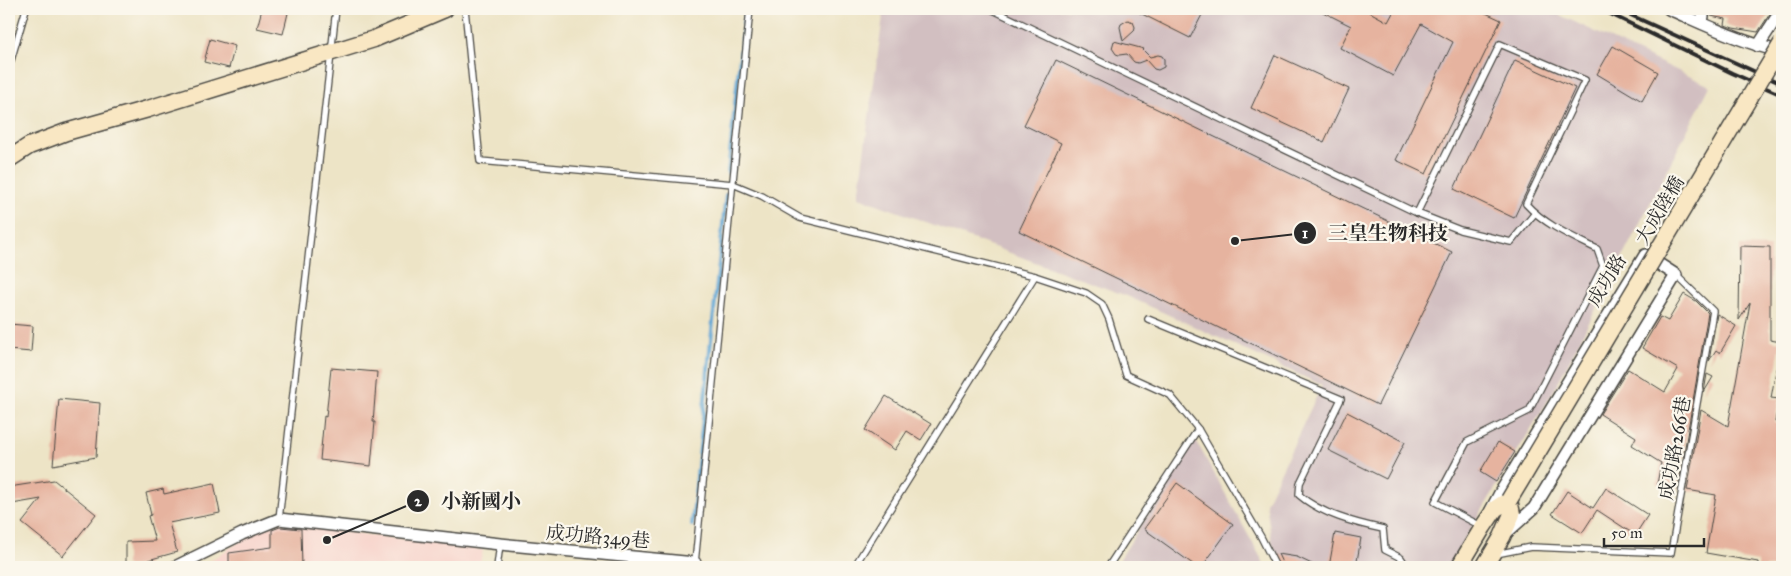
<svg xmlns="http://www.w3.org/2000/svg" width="1791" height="576" font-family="'IM FELL Great Primer','Noto Serif TC',serif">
<rect width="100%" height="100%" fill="#fbf7ec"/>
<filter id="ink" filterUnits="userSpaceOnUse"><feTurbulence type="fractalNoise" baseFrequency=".02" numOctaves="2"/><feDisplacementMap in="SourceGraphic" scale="10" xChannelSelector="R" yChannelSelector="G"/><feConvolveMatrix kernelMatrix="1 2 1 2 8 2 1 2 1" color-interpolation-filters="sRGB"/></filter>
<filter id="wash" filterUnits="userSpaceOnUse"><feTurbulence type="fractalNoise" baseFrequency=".0096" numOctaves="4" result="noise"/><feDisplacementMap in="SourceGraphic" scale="20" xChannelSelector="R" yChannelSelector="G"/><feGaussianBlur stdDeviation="1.12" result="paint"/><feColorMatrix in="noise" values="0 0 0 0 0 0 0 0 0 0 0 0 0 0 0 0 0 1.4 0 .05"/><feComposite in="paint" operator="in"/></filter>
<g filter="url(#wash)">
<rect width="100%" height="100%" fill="#ede4c6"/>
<polygon fill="#f7d1c9" points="280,523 483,550 479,567 200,567 258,530"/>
<g fill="#d2bfc1">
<polygon points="884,9 1547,9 1710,86 1556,387 1448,567 1282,567 1272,544 1266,503 1322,385 1127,296 858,197"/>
<polygon points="1195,439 1266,567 1115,567"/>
</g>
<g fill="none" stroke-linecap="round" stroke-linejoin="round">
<g stroke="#5da5d4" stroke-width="4">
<polyline points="728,173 745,9"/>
<polyline points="692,525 726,195"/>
</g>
</g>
<g id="blocks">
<g fill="#e6b39f">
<polygon points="262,9 273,9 288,13 283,34 257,28"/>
<polygon points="1132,9 1205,9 1190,38"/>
<polygon points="1317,9 1364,9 1388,22 1395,9 1477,9 1501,20 1426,174 1396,160 1453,42 1421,24 1393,76 1340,48 1351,26"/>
<polygon points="1711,9 1773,9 1758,32 1733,28 1725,25 1726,19 1711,16"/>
<polygon points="1128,20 1133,22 1135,27 1134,31 1123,41 1120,27 1121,24"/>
<polygon points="210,39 235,46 229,68 204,62"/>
<polygon points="1114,41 1144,49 1143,50 1150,57 1158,55 1162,56 1164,59 1164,67 1158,70 1154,69 1146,60 1138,63 1134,62 1127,54 1119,55 1116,54 1112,48"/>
<polygon points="1613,46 1658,72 1642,101 1597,74"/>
<polygon points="1275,55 1349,89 1324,142 1251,108"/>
<polygon points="1056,60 1452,252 1378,405 1019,231 1061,143 1024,125"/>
<polygon points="1515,60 1575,88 1514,218 1454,189"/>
<polygon points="1740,246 1770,247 1770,340 1781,342 1771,398 1779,399 1775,422 1782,424 1782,567 1758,567 1758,562 1706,553 1716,495 1687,490 1701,410 1728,426 1750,303 1739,320"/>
<polygon points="1684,294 1696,301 1708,313 1678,488 1657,484 1661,463 1632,445 1636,437 1600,414 1628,369 1665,392 1678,369 1642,348 1660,317 1668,321"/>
<polygon points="1717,314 1736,326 1720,353 1716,350 1709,361"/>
<polygon points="9,324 33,326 31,352 9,350"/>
<polygon points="331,368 377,372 373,422 375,422 371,466 320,460 324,416 326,417"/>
<polygon points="1707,374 1713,377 1704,392"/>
<polygon points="886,396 931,424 921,440 907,431 895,450 865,430"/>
<polygon points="59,399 100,403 96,457 53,465"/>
<polygon points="1347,412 1405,442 1386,479 1328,450"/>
<polygon points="1498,442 1515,452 1496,482 1480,472"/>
<polygon points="54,480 96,514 63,556 22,523 41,499 12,504 9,487"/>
<polygon points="214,483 220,513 169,523 177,552 148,560 148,565 126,566 126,542 155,541 148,516 151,515 146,493 163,489 164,494"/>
<polygon points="1177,483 1233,524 1202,567 1197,567 1144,529"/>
<polygon points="1606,488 1648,515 1635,535 1597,510 1582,533 1552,514 1567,491 1593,508"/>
<polygon points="280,527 301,529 302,567 229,567 229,553 272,547 272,530"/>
<polygon points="1335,533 1361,538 1356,567 1329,567"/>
<polygon points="1278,554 1297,557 1318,567 1284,567"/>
</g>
</g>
</g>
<g filter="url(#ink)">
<use href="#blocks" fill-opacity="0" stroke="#484742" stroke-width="1"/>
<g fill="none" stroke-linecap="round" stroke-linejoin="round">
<defs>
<g id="lane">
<polyline points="465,9 480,161 733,184 762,196 800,218 1035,276 1086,293 1102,304 1109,319 1126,375 1170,395 1198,429 1261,537 1276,567"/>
<polyline points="991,9 1417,213 1460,230 1511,242 1535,213"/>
<polyline points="9,67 26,9"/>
<path d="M1417,213l83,-169 85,36 -59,124c19,21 47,33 71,45l6,17 -74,145 -62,31 -32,60 46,24"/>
<path d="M1148,319l193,80 -41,84 -1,12c22,19 56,28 84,34l2,21 16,8 6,9"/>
<polyline points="279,519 336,9"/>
<polyline points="1496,554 1531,547 1671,553 1713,311 1676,275"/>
<polyline points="695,563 750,9"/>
<polyline points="497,567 500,544"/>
<polyline points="854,567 1035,276"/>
<polyline points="1108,567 1198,429"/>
</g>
<g id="street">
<path d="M1669,9c39,17 72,33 113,43"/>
<polyline points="1702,23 1704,9"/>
<polyline points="1758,46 1782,9"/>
<polyline points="1491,510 1500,493 1645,255 1676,275 1534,508 1505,534"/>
<polyline points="175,567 242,534 279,519 500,544 695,563 695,567"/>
</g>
<g id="secondary">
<polyline points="9,159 29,146 66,132 148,109 374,39 445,9"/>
<polyline points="1459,567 1483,527 1495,509 1509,500 1512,514 1502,537 1484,567"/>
</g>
</defs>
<use href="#lane" stroke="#484742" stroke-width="8"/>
<use href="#street" stroke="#484742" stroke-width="14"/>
<use href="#secondary" stroke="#484742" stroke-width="19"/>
<use href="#lane" stroke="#fff" stroke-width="5.5"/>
<use href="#street" stroke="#fff" stroke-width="11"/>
<use href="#secondary" stroke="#f9e7c3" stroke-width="16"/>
<g stroke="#2b2b2b" stroke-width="4">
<polyline points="1600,9 1732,73 1782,95"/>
<polyline points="1624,12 1782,84"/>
</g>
<defs>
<polyline id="secondary-bridge" points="1509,500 1782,43"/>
</defs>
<use href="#secondary-bridge" stroke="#484742" stroke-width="19" stroke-linecap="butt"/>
<use href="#secondary-bridge" stroke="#f9e7c3" stroke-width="16"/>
</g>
</g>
<g text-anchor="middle" stroke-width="4.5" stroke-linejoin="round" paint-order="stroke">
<g font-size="19" fill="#2b2b2b" stroke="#fbf7ec">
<text transform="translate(1659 210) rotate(-59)" y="7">大成陸橋</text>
<text transform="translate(1606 280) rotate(-59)" y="7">成功路</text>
<text transform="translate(1674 448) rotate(-80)" y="7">成功路266巷</text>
<text transform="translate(598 536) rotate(5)" y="7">成功路349巷</text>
</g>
</g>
<path fill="none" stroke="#2b2b2b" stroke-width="2" d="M1235 241L1305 233M327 540L418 501"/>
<g fill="#2b2b2b" stroke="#fbf7ec" stroke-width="2">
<circle cx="1235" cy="241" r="5"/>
<circle cx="327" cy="540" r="5"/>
<circle cx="1305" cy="233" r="12"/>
<circle cx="418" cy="501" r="12"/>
</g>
<g font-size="15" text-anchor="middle" font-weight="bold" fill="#fff">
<text x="1305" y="238">1</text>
<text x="418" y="506">2</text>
</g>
<g font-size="20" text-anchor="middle" font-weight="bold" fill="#2b2b2b" stroke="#fbf7ec" stroke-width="4.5" stroke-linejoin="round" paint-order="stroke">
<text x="1388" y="240">三皇生物科技</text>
<text x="481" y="508">小新國小</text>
</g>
<rect width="1791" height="576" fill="none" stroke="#fbf7ec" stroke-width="30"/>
<path d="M1604 538v8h100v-8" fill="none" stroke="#2b2b2b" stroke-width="2.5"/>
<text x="1611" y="538" font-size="15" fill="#2b2b2b" stroke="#fbf7ec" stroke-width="4" paint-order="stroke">50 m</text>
</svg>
